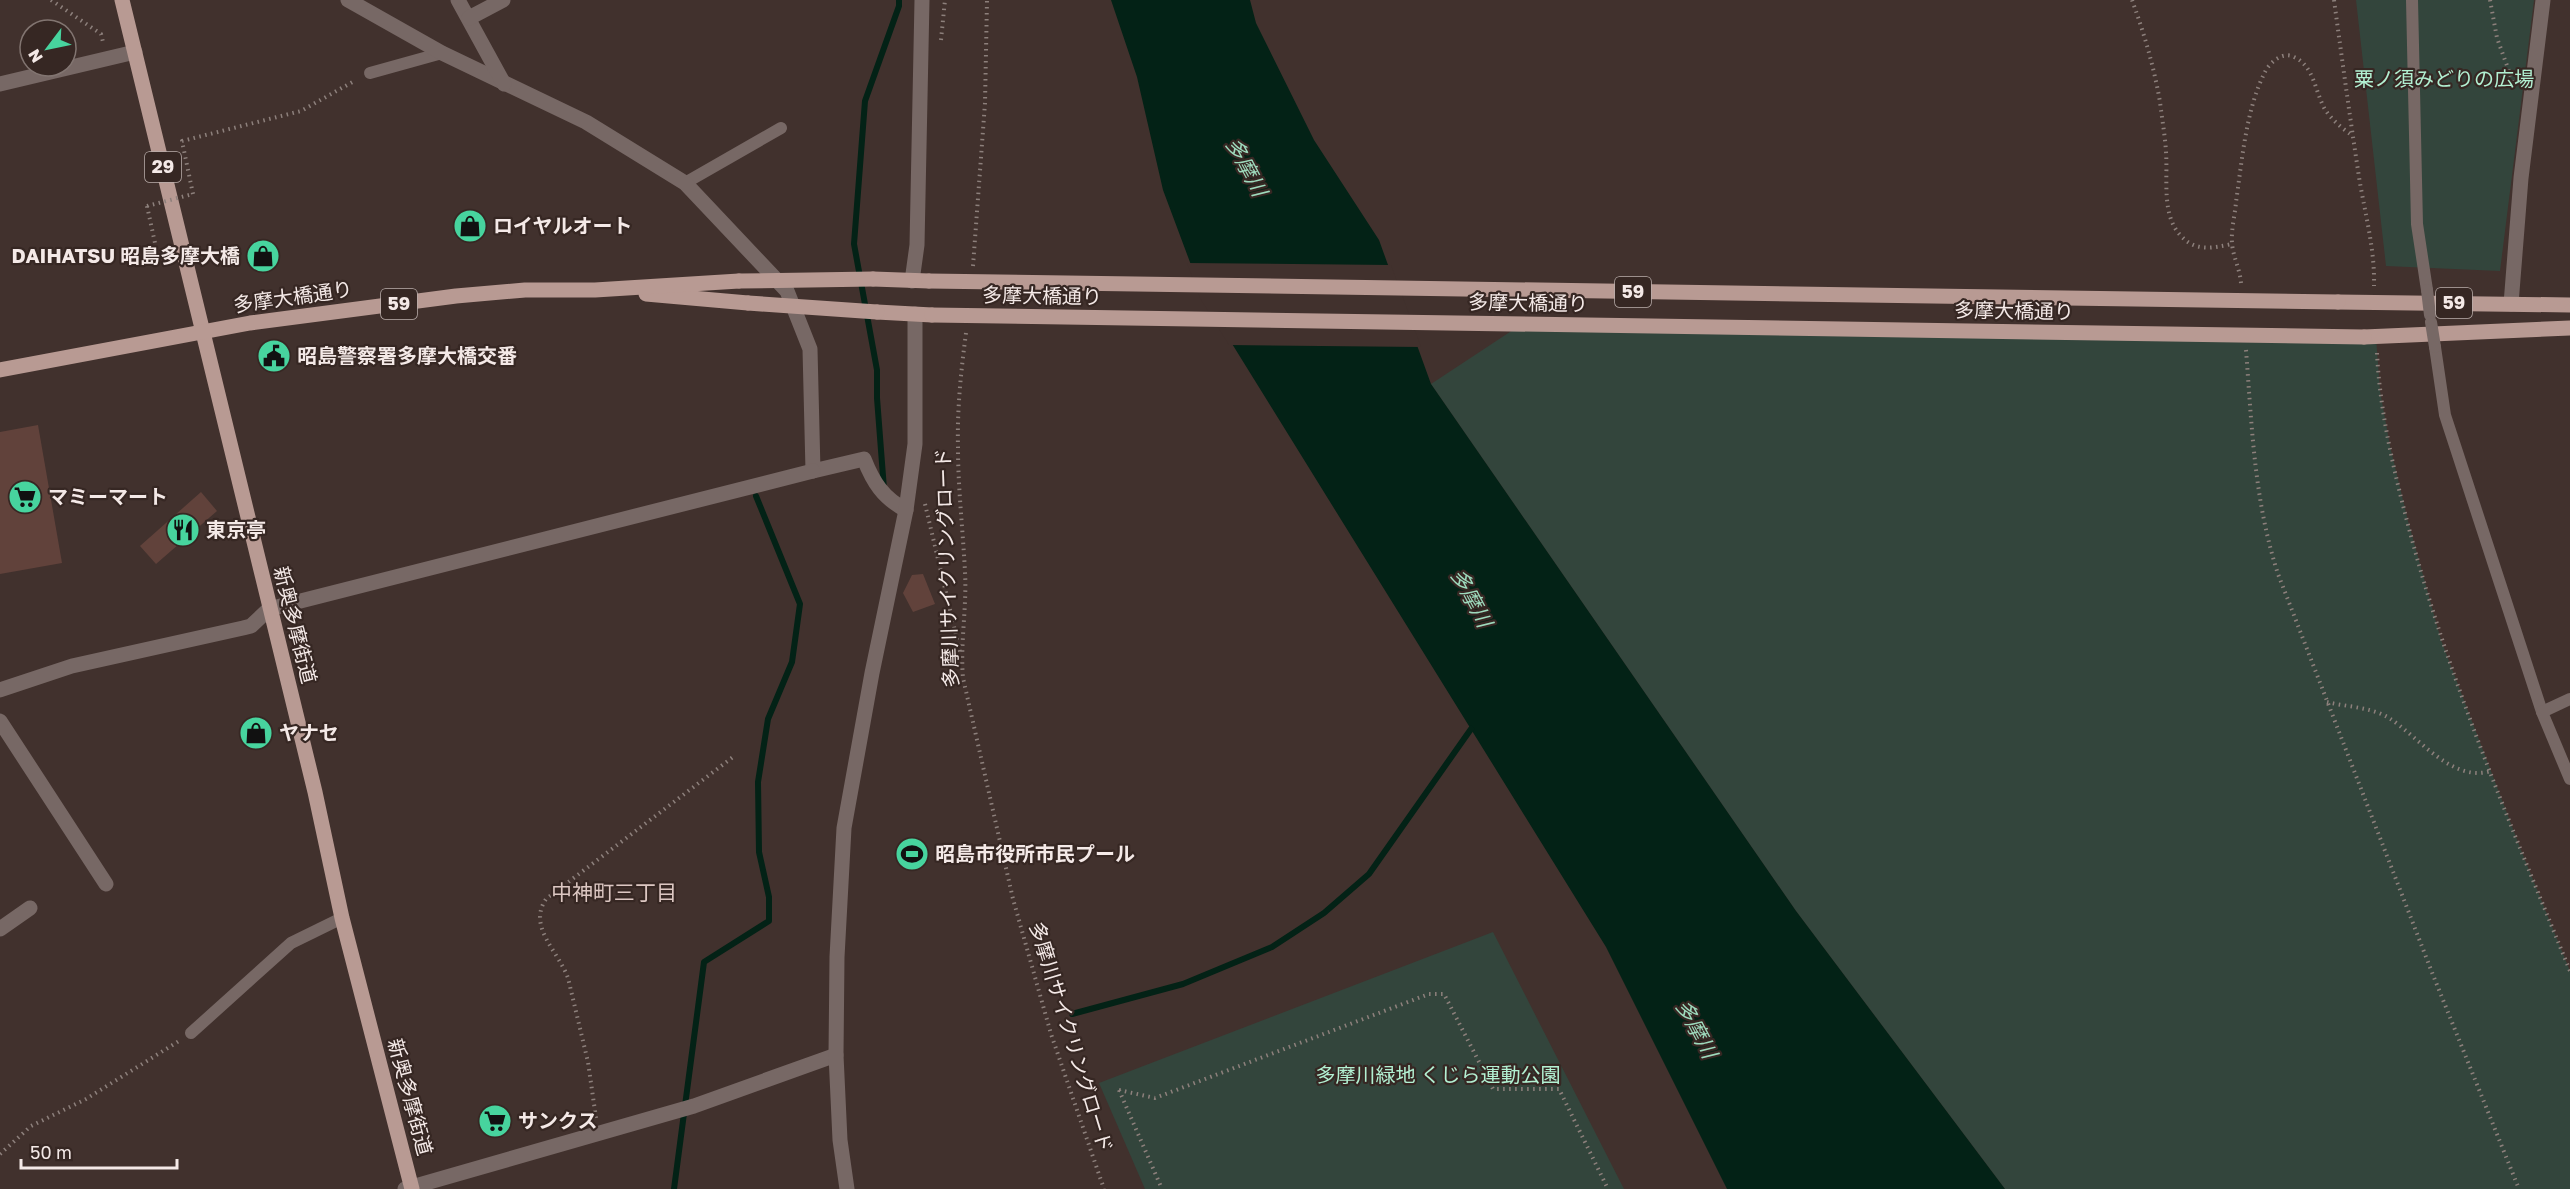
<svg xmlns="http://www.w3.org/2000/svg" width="2570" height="1189" font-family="'Golos Text','Noto Sans JP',sans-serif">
<rect width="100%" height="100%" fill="#41312d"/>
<g fill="#33453c">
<polygon points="2356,0 2534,0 2500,271 2386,266"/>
<polygon points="1522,324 2376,337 2380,391 2390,446 2408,521 2441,640 2521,850 2570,971 2570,1189 2005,1189 1796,911 1431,384"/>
<polygon points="1493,932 1624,1189 1145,1189 1099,1083"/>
</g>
<polygon fill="#032216" points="1111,0 1250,0 1256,23 1314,140 1379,240 1431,384 1796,911 2005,1189 1727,1189 1606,947 1203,297 1163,190 1137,77"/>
<polygon fill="#41312d" points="1187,263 1391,265 1421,347 1229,345 1200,298"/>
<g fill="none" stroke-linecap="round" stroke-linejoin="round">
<g stroke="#032216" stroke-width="6">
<polyline points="884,489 877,398 877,370 854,244 865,101 899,6 899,0"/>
<polyline points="1072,1014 1183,984 1272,947 1324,913 1369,874 1471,729"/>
<polyline points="674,1189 704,962 769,921 769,897 759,852 758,782 768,719 792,662 800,604 756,496"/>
</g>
</g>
<g fill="#61423b">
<polygon points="38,425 62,563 0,574 0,432"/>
<polygon points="201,492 217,511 156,564 140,546"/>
<polygon points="923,574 935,604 913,612 903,593 912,575"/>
</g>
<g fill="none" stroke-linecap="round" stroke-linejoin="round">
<g stroke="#8d807c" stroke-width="4" stroke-dasharray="1.5 4.5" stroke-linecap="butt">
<polyline points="51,0 101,34 103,42"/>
<path d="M2132,0c12,33 22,67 28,102 2,17 5,33 6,50 2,27 -5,63 15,84 15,16 31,12 51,8"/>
<path d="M2334,0c8,59 16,118 25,177 6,37 16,72 15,109"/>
<polyline points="2490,0 2497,38 2514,85"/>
<polyline points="941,40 945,0"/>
<polyline points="193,194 182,141 301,111 356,80"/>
<polyline points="147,206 155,243"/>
<polyline points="973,266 985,103 987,0"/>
<path d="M2241,283c-1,-14 -8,-26 -9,-40 -1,-14 3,-28 4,-41 6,-41 10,-93 29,-130 5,-10 18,-21 29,-15 21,9 21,37 32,54 7,10 17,18 27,25"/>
<path d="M966,333c-5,38 -9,76 -8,115 0,41 5,83 7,124 2,35 -5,71 -2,106l50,221 38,135 53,155"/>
<path d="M2246,350c6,77 8,150 32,224l155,401 86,214"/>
<path d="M2377,353c3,61 18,123 34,183 40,149 101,292 159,435"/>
<polyline points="925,504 960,652"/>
<path d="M2327,702c20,5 44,5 62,16 30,19 63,65 102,53"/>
<polyline points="1119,1090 1155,1098 1429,994 1444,994 1493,1089 1559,1089 1608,1189"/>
<polyline points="1119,1090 1162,1189"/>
<path d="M596,1118l-8,-56 -20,-84c-9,-26 -41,-51 -22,-79l187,-142"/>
<polyline points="0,1154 31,1126 86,1099 179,1041"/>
</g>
<g stroke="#776865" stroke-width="12">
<polyline points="2412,0 2417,224 2427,290"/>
<polyline points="370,73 442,53"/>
<polyline points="685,183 781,128"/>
<polyline points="2435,347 2445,415 2542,712"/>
<polyline points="2570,699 2542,712 2570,779"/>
<polyline points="191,1033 291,943 342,918"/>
</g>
<g stroke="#776865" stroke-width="15">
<path d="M348,0l94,53 144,69 99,61 102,108 23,58 3,122 51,-12c9,23 19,39 42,51"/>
<polyline points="458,0 504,84"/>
<polyline points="469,18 503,0"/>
<polyline points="0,84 135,52"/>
<polyline points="912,281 917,245 922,0"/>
<polyline points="2511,304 2521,178 2543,0"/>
<polyline points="0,690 72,666 243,628 251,626 269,609 813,471"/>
<polyline points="0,721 106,884"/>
<polyline points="0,929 30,908"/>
<polyline points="405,1189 694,1106 836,1055"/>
<polyline points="847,1189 840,1140 836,1055 837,957 844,828 872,673 906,510 915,444 915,314"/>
</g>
<g stroke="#b89a93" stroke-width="15">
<polyline points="122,0 315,792 342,918 412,1189"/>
<polyline points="873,279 929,281"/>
<polyline points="646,294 748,303"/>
<polyline points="2338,302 2570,305"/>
<polyline points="877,312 932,315"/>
<polyline points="2364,337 2570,328"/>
<polyline points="0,370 250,323 456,296 525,290 595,290 739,281"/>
</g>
<polyline stroke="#8d807c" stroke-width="4" stroke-dasharray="1.5 4.5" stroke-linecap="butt" points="147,206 193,194"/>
<g stroke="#776865" stroke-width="12">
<polyline points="2427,290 2430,315"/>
<polyline points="2431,322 2435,347"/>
</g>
<g stroke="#b89a93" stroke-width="15">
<polyline points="739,281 873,279"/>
<polyline points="929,281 2338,302"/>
<polyline points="748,303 877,312"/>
<polyline points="932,315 2364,337"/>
</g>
</g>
<defs>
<symbol id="shop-disc" viewBox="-11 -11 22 22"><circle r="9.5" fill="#47d49e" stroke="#362723"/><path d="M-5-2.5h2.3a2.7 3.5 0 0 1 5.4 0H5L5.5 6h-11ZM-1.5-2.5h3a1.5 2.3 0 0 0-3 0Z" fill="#111"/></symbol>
<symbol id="civic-disc" viewBox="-11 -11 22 22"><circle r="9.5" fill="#47d49e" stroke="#362723"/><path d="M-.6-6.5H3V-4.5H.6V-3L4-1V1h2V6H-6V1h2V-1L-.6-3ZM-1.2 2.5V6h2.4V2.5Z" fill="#111"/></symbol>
<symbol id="supermarket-disc" viewBox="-11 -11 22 22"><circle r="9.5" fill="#47d49e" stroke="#362723"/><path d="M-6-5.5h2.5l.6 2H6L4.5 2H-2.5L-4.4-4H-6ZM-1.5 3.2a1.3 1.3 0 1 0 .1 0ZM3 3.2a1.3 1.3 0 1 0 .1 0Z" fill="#111"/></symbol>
<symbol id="restaurant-disc" viewBox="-11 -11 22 22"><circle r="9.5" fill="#47d49e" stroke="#362723"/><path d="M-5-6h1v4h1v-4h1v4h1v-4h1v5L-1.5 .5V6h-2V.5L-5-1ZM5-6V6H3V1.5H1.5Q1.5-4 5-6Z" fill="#111"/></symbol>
<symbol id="stadium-disc" viewBox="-11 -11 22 22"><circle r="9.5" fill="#47d49e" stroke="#362723"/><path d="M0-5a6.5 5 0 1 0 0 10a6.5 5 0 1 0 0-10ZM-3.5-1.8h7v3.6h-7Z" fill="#111"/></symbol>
</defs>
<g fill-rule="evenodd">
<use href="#shop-disc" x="451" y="207" width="38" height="38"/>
<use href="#shop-disc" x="244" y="237" width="38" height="38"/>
<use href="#civic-disc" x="255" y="337" width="38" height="38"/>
<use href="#supermarket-disc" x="6" y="478" width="38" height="38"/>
<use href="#restaurant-disc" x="164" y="511" width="38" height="38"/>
<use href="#shop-disc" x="237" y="714" width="38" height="38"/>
<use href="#stadium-disc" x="893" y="835" width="38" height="38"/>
<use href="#supermarket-disc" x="476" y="1102" width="38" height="38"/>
</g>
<g text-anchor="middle" stroke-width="4.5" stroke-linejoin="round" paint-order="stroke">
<g fill="#362723" stroke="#bbafac" stroke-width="1.5">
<rect x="145" y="152" width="36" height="30" rx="4.5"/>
<rect x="1615" y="277" width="36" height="30" rx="4.5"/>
<rect x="2436" y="288" width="36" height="30" rx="4.5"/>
<rect x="381" y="289" width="36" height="30" rx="4.5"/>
</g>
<g font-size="18" font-weight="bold" fill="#f4e9e7">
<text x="163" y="173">29</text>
<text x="1633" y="298">59</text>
<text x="2454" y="309">59</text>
<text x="399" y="310">59</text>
</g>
<g font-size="20" fill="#b2f0d2" stroke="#362723">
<text x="2444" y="86">粟ノ須みどりの広場</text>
<text x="1438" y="1082">多摩川緑地 くじら運動公園</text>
</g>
<g font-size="20" font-weight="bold" fill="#f4e9e7" stroke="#362723" text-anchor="start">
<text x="493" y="233">ロイヤルオート</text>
<text x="240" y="263" text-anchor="end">DAIHATSU 昭島多摩大橋</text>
<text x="297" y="363">昭島警察署多摩大橋交番</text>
<text x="48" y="504">マミーマート</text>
<text x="206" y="537">東京亭</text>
<text x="279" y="740">ヤナセ</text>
<text x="935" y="861">昭島市役所市民プール</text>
<text x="518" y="1128">サンクス</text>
</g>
<g font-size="20" fill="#f4e9e7" stroke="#362723">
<text transform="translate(1042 296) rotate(1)" y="7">多摩大橋通り</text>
<text transform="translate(293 297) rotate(-8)" y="7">多摩大橋通り</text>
<text transform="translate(1528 303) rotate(1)" y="7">多摩大橋通り</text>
<text transform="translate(2014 311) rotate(1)" y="7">多摩大橋通り</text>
<text transform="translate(947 568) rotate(-92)" y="7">多摩川サイクリングロード</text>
<text transform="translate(295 625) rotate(76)" y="7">新奥多摩街道</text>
<text transform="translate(1071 1037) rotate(73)" y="7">多摩川サイクリングロード</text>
<text transform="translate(410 1097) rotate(75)" y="7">新奥多摩街道</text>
</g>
<g font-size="21" font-style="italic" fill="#9edbbd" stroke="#362723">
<text transform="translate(1246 167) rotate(62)" y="7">多摩川</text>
<text transform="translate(1471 598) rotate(62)" y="7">多摩川</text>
<text transform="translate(1696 1029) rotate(62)" y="7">多摩川</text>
</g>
<g font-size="21" fill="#dcc7c2" stroke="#362723">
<text x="614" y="900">中神町三丁目</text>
</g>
</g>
<g transform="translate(48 48) rotate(238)"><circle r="28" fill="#362723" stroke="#827571" stroke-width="1.5"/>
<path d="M0-4.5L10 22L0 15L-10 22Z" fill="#47d49e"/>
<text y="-9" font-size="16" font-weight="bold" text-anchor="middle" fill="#f4e9e7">N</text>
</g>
<path d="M21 1159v9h156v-9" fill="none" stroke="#f4e9e7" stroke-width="3"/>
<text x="30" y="1159" font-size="18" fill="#f4e9e7" stroke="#362723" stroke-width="4.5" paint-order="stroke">50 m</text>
</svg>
